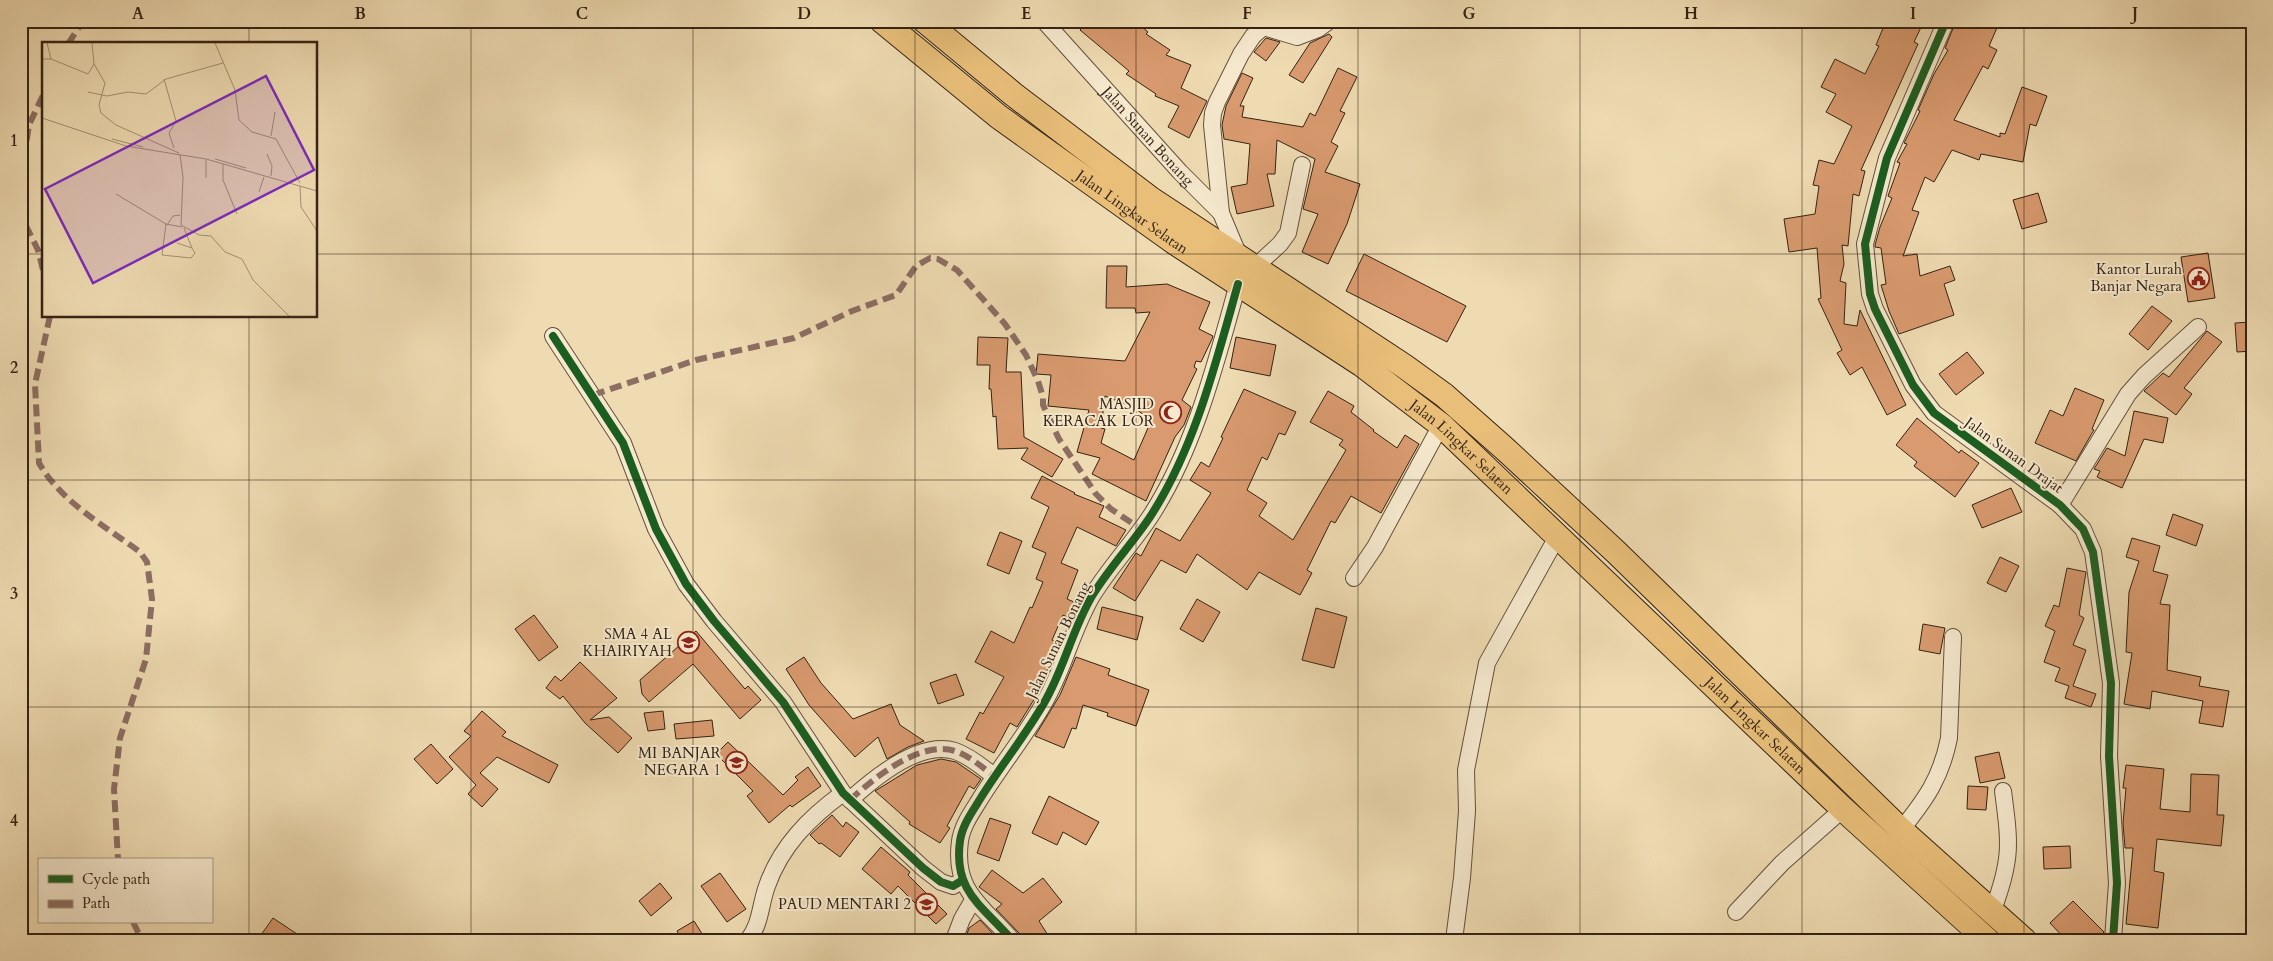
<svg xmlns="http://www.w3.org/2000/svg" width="2273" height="961" font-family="Cardo,serif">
<rect width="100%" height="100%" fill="#efdbb2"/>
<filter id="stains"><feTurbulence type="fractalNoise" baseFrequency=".004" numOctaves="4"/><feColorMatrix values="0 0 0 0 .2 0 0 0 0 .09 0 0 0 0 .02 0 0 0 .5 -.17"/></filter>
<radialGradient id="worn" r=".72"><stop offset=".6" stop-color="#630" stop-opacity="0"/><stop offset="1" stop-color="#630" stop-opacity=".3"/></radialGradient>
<g fill="#d89a6e" stroke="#342314" fill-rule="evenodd">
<polygon points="1089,21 1135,21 1148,32 1146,34 1170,50 1166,55 1191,65 1181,88 1207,101 1189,138 1168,127 1179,106 1155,96 1156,94 1126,74 1129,71 1080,30"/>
<polygon points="1886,21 1924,21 1914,42 1918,44 1861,170 1865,171 1859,196 1853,194 1848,246 1842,245 1844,264 1840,281 1846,283 1844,324 1857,326 1860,310 1906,405 1887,415 1862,367 1850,375 1837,353 1842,350 1818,299 1821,298 1817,248 1789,252 1784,219 1815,214 1819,186 1813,185 1819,160 1834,164 1852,126 1826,112 1836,94 1821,87 1835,59 1865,74 1879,46 1876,45"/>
<polygon points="1956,21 2000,21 1989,46 1997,50 1988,69 1983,66 1954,120 2000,137 2000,133 2005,134 2022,87 2047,96 2036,126 2030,124 2023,162 1981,154 1979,160 1952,150 1934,182 1925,177 1912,210 1919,212 1903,256 1917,254 1920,276 1950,266 1955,280 1944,284 1954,315 1899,334 1889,311 1881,285 1886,284 1881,248 1875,247 1875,245 1880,227 1892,198 1888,196 1900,163 1897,162 1907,144 1904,143 1920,111 1918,110 1934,74 1948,50 1945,48"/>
<polygon points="1329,34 1332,37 1303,83 1289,75 1310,43"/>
<polygon points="1266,38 1280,42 1266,61 1254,52"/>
<polygon points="1338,68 1357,77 1340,111 1345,113 1331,142 1338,146 1325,172 1360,184 1347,224 1328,264 1302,252 1318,214 1303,209 1315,159 1277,140 1275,174 1267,174 1274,206 1237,214 1231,187 1247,184 1250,144 1224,139 1222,125 1226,106 1242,73 1253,78 1240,106 1244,106 1242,117 1303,127 1310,113 1315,116"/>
<polygon points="2038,193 2047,222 2022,229 2013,200"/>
<polygon points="2208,253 2215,298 2188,302 2181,257"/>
<polygon points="1364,254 1466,306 1447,342 1346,291"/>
<path d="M1107,266h20l-1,21 41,-3 43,18 -11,27 14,7 -1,3 -11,23 -5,-1 -2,6 3,2 -15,31 9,7 -7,18 -9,12 -29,64 -54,-27 8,-16 -23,-6 12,-42 -41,-4 3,-31 -15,-1 2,-20 87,7 25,-49 -14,1 -1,-5h-29zM1105,396l30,12 16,13 -17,39 -33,-17 4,-14 -4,-1z"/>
<polygon points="2152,306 2172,321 2148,350 2129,334"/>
<polygon points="2252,322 2252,351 2237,352 2235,323"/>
<polygon points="2207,331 2222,342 2184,388 2192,394 2176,415 2144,391 2163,373 2169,377"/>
<polygon points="978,337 1008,338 1006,372 1021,372 1024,437 1063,459 1052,477 1021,459 1028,448 998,449 996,416 993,417 991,389 989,389 990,365 977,365"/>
<polygon points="1236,337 1276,345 1270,376 1230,368"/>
<polygon points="1967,352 1984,373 1956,395 1939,374"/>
<polygon points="2075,388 2104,400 2092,429 2094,430 2092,433 2076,461 2035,443 2050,410 2063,416"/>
<polygon points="1244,389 1296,412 1285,435 1279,433 1267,460 1262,457 1247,490 1267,503 1259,516 1293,540 1346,450 1339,445 1343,440 1310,422 1328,391 1354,406 1351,412 1374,430 1373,431 1397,448 1405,435 1419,444 1381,513 1351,496 1335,523 1331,521 1307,570 1312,573 1300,595 1259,572 1247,590 1197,554 1186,573 1161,560 1135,601 1113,588 1136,553 1141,556 1156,528 1180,541 1211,493 1190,480 1201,462 1209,467 1223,438 1221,437"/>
<polygon points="2134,411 2168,418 2163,443 2144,439 2122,488 2097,477 2100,471 2094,469 2107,448 2125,456"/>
<polygon points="1917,418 1959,453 1961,450 1979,463 1955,497 1914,466 1917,462 1896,445"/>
<polygon points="1042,476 1075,493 1074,494 1104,506 1099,517 1126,530 1116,546 1077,527 1061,563 1078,570 1067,599 1074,602 1067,617 1063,615 1052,640 1059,644 1035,698 1017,727 1010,723 994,753 966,739 980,712 983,714 1004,677 975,662 991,631 1014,643 1030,607 1032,608 1043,582 1036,579 1046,553 1032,547 1049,507 1031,498"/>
<polygon points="2011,488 2022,512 1982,528 1972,505"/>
<polygon points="2173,514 2203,525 2196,546 2166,535"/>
<polygon points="1000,532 1022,541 1009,574 987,565"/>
<polygon points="2132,538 2160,546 2153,571 2168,575 2160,604 2170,605 2167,670 2201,677 2199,686 2229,691 2223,727 2199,723 2203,701 2152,691 2150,709 2124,704 2132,653 2126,652 2129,592 2139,561 2126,557"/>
<polygon points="2000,557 2019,566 2006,592 1987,583"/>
<polygon points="2067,568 2086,572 2079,615 2084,618 2073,645 2086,650 2073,686 2096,694 2091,707 2065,698 2069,686 2055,681 2060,668 2044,662 2055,631 2045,626 2054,605 2059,607"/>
<polygon points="1197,599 1220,612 1203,642 1180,629"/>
<polygon points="1102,607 1143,617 1137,640 1097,629"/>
<polygon points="1316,608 1347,617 1334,668 1302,660"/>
<polygon points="534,615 558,647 539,661 515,629"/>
<polygon points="1923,624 1945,628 1940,654 1919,650"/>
<polygon points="696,631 745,689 748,686 761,700 740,719 693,664 649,702 642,694 640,680"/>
<polygon points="804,657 821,683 853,719 891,704 900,725 924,741 908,747 887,759 878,737 855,757 809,705 786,669"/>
<polygon points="1076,657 1110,669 1108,675 1149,690 1136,726 1107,716 1108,713 1083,705 1076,729 1072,728 1064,748 1035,736 1060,695"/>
<polygon points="580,662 617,698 590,720 609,717 632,738 618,753 585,723 563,696 560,699 546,688 555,676 561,681"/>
<polygon points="956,674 964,695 938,704 930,683"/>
<polygon points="482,711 506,732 502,736 558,765 549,783 497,757 480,773 498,789 482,807 468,794 476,785 449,757 471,736 464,731"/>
<polygon points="663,711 665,729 648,731 644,713"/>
<polygon points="712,720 714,736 676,739 674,724"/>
<polygon points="728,742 783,795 798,780 795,777 808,767 821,786 792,807 790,805 769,823 747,796 753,791 716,754"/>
<polygon points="431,744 453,769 437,784 414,759"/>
<polygon points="1999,752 2005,778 1980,783 1975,757"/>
<polygon points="941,759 956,762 981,779 974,789 969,786 947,826 950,828 940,843 909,824 910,822 875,791 917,765"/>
<polygon points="2126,765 2164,769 2160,809 2190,812 2191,774 2219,775 2217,815 2224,815 2221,846 2157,839 2154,871 2164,873 2158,928 2126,924 2133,848 2125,848 2123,823 2126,788 2123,788"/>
<polygon points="1968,786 1988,787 1986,810 1967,809"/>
<polygon points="1049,796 1099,822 1086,845 1063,832 1057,845 1032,833"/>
<polygon points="832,815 843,827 846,822 859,832 840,857 821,843 819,844 810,835"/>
<polygon points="990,818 1011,825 999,861 977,853"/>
<polygon points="2070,846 2071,868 2044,869 2043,847"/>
<polygon points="881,847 910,872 908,875 947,914 936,924 898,886 891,894 862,869"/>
<polygon points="992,870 1023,893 1043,878 1062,902 1039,921 1051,940 1022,940 1019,933 996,909 1002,904 979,887"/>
<polygon points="720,873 746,909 727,922 701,886"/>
<polygon points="660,883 672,898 651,916 639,901"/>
<polygon points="2073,901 2104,932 2097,940 2066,940 2050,923"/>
<polygon points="273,918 306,940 269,940 261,935"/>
<polygon points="980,920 994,935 998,940 965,940 969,928"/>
<polygon points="694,921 706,940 682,940 677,931"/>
</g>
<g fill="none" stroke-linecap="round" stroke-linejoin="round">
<defs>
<g id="minor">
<path id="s1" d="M1044,21l136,151 41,41 18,43"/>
<polyline points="1946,21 1887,158 1865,244 1870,294 1875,309 1913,385 1934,413 2060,505 2083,529 2093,552 2111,683 2109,756 2117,883 2113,940"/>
<polyline points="1221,213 1212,125 1213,113 1217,102 1241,54 1253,36 1262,28 1267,28 1297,37 1318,29 1329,21"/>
<polyline points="1254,268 1280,244 1288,233 1302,165"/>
<polyline points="553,336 623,443 656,529 686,584 714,621 783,702 843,793 923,868 941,882 953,886 963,880"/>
<polyline points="2060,505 2128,394 2144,376 2198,327"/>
<polyline points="1354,578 1375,547 1441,425"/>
<path d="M850,800c24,-22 70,-60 105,-49 15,5 28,17 39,25"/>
<path d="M1901,830c25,-31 40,-52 48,-92l4,-101"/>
<path d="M1993,910c19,-51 17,-66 10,-119"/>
<polyline points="1736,912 1782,863 1843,809"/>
<path d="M748,940c13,-16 12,-35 19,-54 14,-40 42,-68 76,-93"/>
<polyline points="954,940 962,919 973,900"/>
<path d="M1012,940c-29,-34 -59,-48 -52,-99 2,-14 10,-26 17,-37 21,-35 47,-66 67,-101 20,-34 28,-73 48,-107 17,-28 40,-52 58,-79 45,-69 66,-155 88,-233"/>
<polyline points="1454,940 1462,878 1467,811 1466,770 1487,663 1557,537"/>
</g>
<g id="highway">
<path id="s2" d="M882,21l117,96 175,125 187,122 80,61 402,384 144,131"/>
<polyline points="925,21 1013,94 1151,199 1404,366 1444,395 1505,449 1616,552 1901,830 2024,940"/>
</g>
</defs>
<use href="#minor" stroke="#63513c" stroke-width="18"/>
<use href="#highway" stroke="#342314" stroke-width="26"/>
<use href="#minor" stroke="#f5e8cd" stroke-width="16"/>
<use href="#highway" stroke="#e8be79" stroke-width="24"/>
<g stroke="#8d6e63" stroke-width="6" stroke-dasharray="12 6" stroke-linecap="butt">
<polyline points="68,44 83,21"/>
<polyline points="21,176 29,125 44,93"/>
<polyline points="21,208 23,220 38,250 44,274"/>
<path d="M50,316l-15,68 4,79c22,39 66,63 101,89l7,10 5,37 -6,60 -26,79 -6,51 4,71"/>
<polyline points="593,395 696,360 794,338 852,311 896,295 916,266 930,258 938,259 957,270 1005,324 1026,355 1038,381 1043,397 1043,405 1059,439 1096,494 1111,509 1141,529"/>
<path d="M850,800c24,-22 70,-60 105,-49 15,5 28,17 39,25"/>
<polyline points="133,922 142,940"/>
</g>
<defs>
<g id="cycleway">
<polyline points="1946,21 1887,158 1865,244 1870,294 1875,309 1913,385 1934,413 2060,505 2083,529 2093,552 2111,683 2109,756 2117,883 2113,940"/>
<polyline points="553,336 623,443 656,529 686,584 714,621 783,702 843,793 923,868 941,882 953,886 963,880"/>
<path d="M1012,940c-29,-34 -59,-48 -52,-99 2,-14 10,-26 17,-37 21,-35 47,-66 67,-101 20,-34 28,-73 48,-107 17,-28 40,-52 58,-79 45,-69 66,-155 88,-233"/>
</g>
</defs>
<use href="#cycleway" stroke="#f5e8cd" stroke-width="11"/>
<use href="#cycleway" stroke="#1b5e20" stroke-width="8"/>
</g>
<path fill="none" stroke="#342314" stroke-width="1" stroke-opacity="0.55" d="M249,21v23M471,21v919M693,21v919M915,21v919M1136,21v919M1358,21v919M1580,21v919M1802,21v919M2024,21v919M21,254h23M316,254h1936M249,316v624M21,480h2231M21,707h2231"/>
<defs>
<symbol id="civic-ring" viewBox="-11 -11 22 22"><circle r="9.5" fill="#f5e8cd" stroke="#8f2418" stroke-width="1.5"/><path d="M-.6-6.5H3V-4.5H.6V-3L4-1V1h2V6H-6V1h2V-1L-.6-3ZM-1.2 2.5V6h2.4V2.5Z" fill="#8f2418"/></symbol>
<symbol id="mosque-ring" viewBox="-11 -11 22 22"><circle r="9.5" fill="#f5e8cd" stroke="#8f2418" stroke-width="1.5"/><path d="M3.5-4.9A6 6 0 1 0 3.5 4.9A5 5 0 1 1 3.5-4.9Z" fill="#8f2418"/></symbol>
<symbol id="school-ring" viewBox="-11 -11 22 22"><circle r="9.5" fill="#f5e8cd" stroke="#8f2418" stroke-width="1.5"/><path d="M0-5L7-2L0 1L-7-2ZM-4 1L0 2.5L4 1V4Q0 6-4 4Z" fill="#8f2418"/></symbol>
</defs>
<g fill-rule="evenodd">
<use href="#civic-ring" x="2186" y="266" width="25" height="25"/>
<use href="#mosque-ring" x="1158" y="400" width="25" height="25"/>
<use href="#school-ring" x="676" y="630" width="25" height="25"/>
<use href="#school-ring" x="724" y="750" width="25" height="25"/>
<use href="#school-ring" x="914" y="892" width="25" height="25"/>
</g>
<g text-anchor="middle" stroke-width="4" stroke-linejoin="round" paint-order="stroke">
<g font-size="15" fill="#342314" stroke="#f5e8cd">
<text dy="5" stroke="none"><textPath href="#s1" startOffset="155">Jalan Sunan Bonang</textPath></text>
<text dy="5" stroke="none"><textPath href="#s2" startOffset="315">Jalan Lingkar Selatan</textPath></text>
<text dy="5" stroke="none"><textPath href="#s2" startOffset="720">Jalan Lingkar Selatan</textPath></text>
<text transform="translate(2014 455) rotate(36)" y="5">Jalan Sunan Drajat</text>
<text transform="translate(1058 640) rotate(-64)" y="5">Jalan Sunan Bonang</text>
<text dy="5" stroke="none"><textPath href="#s2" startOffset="1125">Jalan Lingkar Selatan</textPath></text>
</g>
<g font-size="15" fill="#342314" stroke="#f5e8cd" text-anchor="end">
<text x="2182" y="274">Kantor Lurah<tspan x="2182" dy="17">Banjar Negara</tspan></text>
<text x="1154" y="409">MASJID<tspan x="1154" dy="17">KERACAK LOR</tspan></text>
<text x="672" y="639">SMA 4 AL<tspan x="672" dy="17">KHAIRIYAH</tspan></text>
<text x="721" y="758">MI BANJAR<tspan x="721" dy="17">NEGARA 1</tspan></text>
<text x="911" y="909">PAUD MENTARI 2</text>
</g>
</g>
<g transform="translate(42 42)">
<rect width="275" height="275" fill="#efdbb2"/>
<path fill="none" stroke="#a49173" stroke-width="1" d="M5,1l4,16M50,1l2,21 11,19 -6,22 2,8 15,12 63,28M173,1l20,47 4,30 13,12 24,7 24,44M0,17h9l37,15 6,-10M122,37l12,42 -7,12 5,15M46,50l19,4 21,-4 18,2 20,-15 57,-16M0,76l84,28 80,13 111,32M229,94l4,-24M70,97l31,8M225,112l5,12 -1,10M138,113l3,22 -2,48 18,10 12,1 14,16 17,7 11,21 36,36M173,117l31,9M181,122v16l14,34M164,136v-18M258,144l1,21 16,24M217,150l5,-15M74,152l50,30 16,3M124,182l-4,31 29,3 4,-5 -3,-5M125,183l6,-9 7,-1M135,201l15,5 -8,-20"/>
<path fill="#7b2cbf" fill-opacity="0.15" stroke="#7b2cbf" stroke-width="2.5" d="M224,34l48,94 -221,113 -48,-94z"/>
<rect width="275" height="275" fill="none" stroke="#342314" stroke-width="2.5"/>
</g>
<rect width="2273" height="961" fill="none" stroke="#efdbb2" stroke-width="55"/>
<rect x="38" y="858" width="175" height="65" fill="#f5e8cd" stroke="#a89983"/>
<rect x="48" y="875" width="25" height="8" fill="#1b5e20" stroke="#a89983"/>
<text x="82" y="884" font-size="15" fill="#342314">Cycle path</text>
<rect x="48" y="900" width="25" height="8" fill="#8d6e63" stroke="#a89983"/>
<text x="82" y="908" font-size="15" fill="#342314">Path</text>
<rect x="28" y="28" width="2218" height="906" fill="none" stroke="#342314" stroke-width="2"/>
<g font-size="16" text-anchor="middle" font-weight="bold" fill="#342314">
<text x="138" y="19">A</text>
<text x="360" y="19">B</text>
<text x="582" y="19">C</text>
<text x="804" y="19">D</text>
<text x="1026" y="19">E</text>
<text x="1247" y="19">F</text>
<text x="1469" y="19">G</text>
<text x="1691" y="19">H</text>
<text x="1913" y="19">I</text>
<text x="2135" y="19">J</text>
<text x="14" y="146">1</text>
<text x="14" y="373">2</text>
<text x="14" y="599">3</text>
<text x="14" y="826">4</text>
</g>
<rect width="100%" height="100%" filter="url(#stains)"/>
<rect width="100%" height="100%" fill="url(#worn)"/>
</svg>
